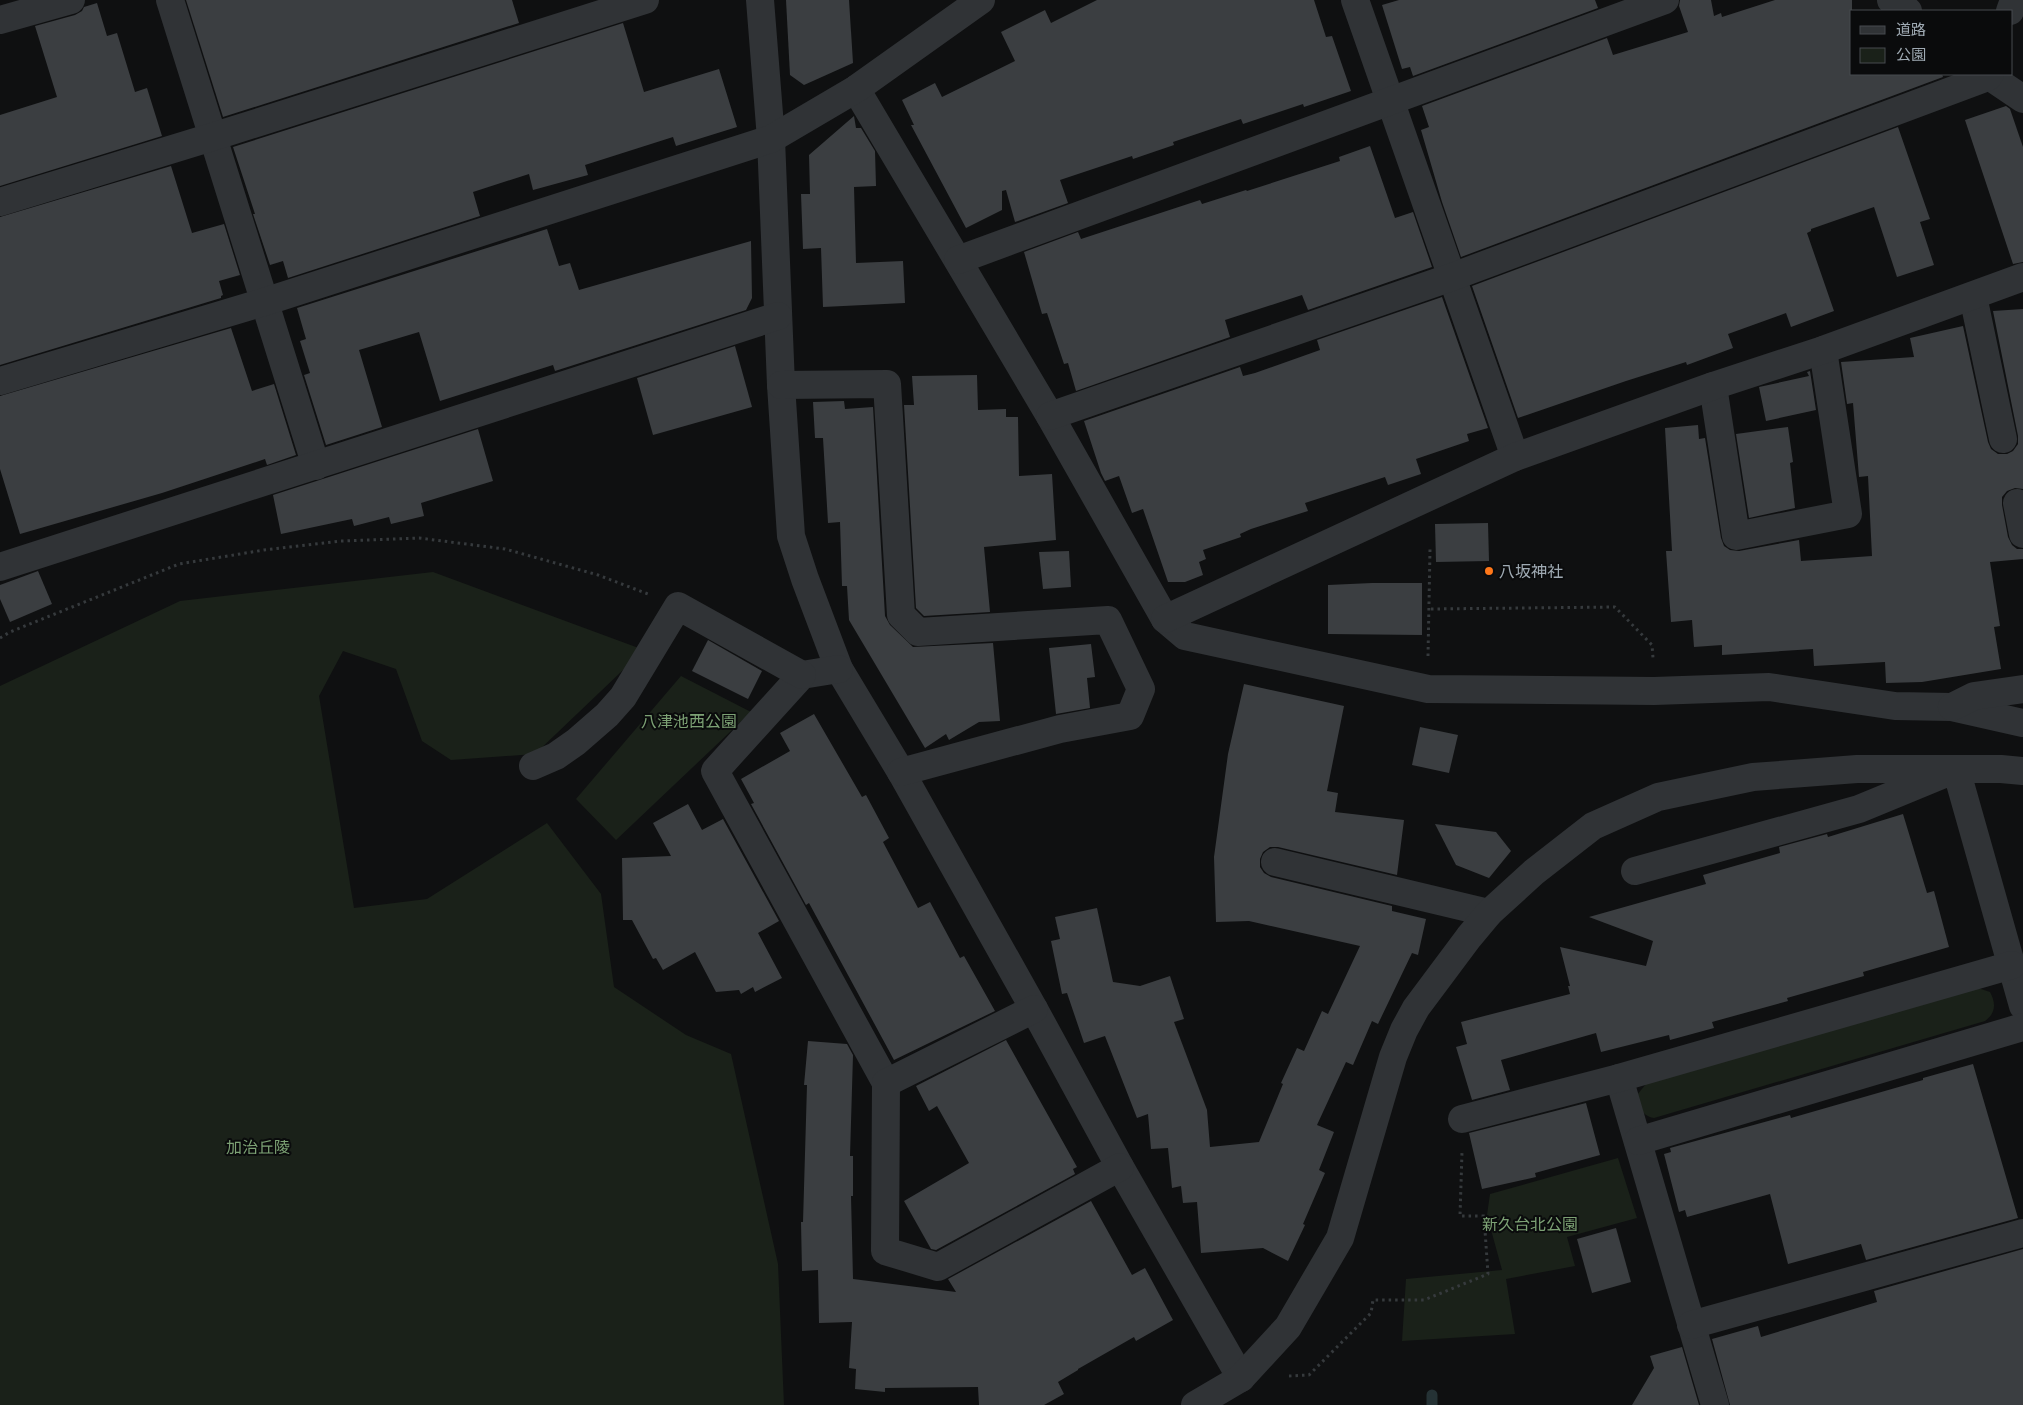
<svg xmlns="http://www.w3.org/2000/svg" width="2023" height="1405" font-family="'Fira Sans','Noto Sans JP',sans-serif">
<rect width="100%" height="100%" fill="#0f1011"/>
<g fill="#1a2119">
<polygon points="433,572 644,650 535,754 451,760 422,741 396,669 343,651 319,696 354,908 427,899 547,823 601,894 614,987 686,1035 731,1054 778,1264 784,1405 0,1405 0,686 180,601"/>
<polygon points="681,676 751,712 616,840 576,799"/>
<path d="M1978,988l12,4c6,11 6,21 -5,29l-331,97c-14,-3 -14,-11 -17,-23l9,-11z"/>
<polygon points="1618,1158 1637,1218 1567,1237 1575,1266 1506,1279 1515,1334 1402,1341 1406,1279 1502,1270 1487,1215 1490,1194"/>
</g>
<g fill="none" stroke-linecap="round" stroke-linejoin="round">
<polyline stroke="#253235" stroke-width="11" points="1432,1395 1432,1405"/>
</g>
<g fill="#3b3e41">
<polygon points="186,0 512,0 519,23 223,117"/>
<polygon points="786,0 849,0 853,63 804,85 790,75"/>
<polygon points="1097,0 1314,0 1326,37 1332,36 1351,91 1304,107 1303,104 1243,124 1241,119 1173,142 1174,145 1133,159 1132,156 1060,180 1068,203 1015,222 1006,190 1002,191 1002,210 966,228 911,125 914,125 902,100 935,83 942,97 1015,61 1001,32 1045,10 1051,23"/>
<polygon points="1399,0 1595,0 1598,8 1413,76 1410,67 1402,69 1382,5"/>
<polygon points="1680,0 1711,0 1714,16 1721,13 1722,17 1775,0 1852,0 1852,74 1942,74 1943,77 1461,257 1442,202 1421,130 1429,127 1422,106 1607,38 1613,55 1688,32 1679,6"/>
<polygon points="97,3 107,36 117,33 135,92 147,88 162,136 0,186 0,115 57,97 35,26 75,15 82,11 84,7"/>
<polygon points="623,23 644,92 719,69 737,127 676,146 673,137 585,165 588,175 533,190 529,174 473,192 480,216 288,278 283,261 270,265 253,214 255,214 233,147"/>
<polygon points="2006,106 2010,109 2023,147 2023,262 2013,264 1965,120"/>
<polygon points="854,116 856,128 861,128 875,151 876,186 854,187 856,263 903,261 905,303 823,307 821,248 803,249 801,194 810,194 809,155"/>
<polygon points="1898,127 1930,219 1920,222 1934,265 1897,277 1874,207 1811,229 1811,231 1807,233 1834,311 1791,327 1786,313 1728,334 1733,348 1687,365 1686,362 1626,381 1518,418 1472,286"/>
<polygon points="1370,146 1395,218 1413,212 1432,267 1308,310 1302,295 1225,320 1230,337 1076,391 1068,363 1064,364 1047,313 1042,314 1024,252 1078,232 1081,239 1200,200 1202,204 1246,190 1247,191 1340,161 1339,157"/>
<polygon points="171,166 192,233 224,224 240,275 219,281 223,295 221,296 221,298 0,365 0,217"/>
<polygon points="547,229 559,266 570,263 579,290 751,241 752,298 746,310 555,371 553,365 440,401 419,332 359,350 382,427 326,445 304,375 310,373 300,341 306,339 297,308"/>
<polygon points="1442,297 1488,428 1467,434 1469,441 1416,459 1421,474 1388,485 1385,477 1305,503 1308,511 1251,529 1240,534 1241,537 1203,550 1206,559 1199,562 1203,575 1185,582 1168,582 1143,509 1132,513 1119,476 1105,481 1101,473 1084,421 1240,367 1243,376 1255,373 1320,350 1317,340"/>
<polygon points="2023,309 2023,489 2015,488 2007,491 2002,497 2002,505 2008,537 2012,545 2017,549 2023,549 2023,559 1990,562 2000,626 1994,627 2001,669 1922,682 1886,683 1885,662 1814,666 1813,649 1722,655 1722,645 1694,647 1692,620 1671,622 1666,551 1672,551 1665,428 1698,425 1699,439 1705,438 1721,538 1724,546 1730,550 1739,551 1799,540 1801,561 1872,556 1868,476 1859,477 1853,403 1847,404 1841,362 1914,357 1910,338 1963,326 1988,442 1991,449 1998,454 2007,454 2013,451 2018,444 2018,436 1993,311"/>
<polygon points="231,328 252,391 274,384 296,455 267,465 265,459 162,493 20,534 0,469 0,396"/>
<polygon points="735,346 752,407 653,435 637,378"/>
<polygon points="1810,371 1816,410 1766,421 1759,387 1809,376 1807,372"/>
<polygon points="977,375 978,410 1006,409 1006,417 1018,417 1019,476 1052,474 1056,540 984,547 990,612 924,616 916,608 904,405 914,405 912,376"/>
<polygon points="844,401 845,409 873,407 885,616 890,625 913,647 993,643 1000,721 979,722 949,740 946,734 925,748 849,620 847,586 842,586 840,522 828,523 823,438 815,438 813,402"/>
<polygon points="1788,427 1793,462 1790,463 1795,508 1749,518 1736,434"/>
<polygon points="478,429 493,481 421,503 424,516 391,524 389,517 354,526 352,519 281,534 273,495"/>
<polygon points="1488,523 1489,561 1436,562 1435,524"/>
<polygon points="1069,551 1071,587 1043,589 1039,552"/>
<polygon points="38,571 52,604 10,622 0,599 0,585"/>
<polygon points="1372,583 1422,583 1422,635 1328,634 1328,585"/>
<polygon points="708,640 762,671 748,699 692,671"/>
<polygon points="1091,644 1095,677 1087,678 1090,708 1056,714 1049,648"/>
<polygon points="1244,684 1344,706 1327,791 1338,793 1335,812 1404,820 1397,875 1278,847 1270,847 1263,852 1260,859 1260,867 1264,873 1271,877 1392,906 1392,911 1426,919 1418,955 1412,953 1378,1024 1372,1021 1353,1065 1346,1062 1317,1125 1334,1132 1319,1170 1325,1173 1303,1224 1305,1225 1288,1261 1263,1248 1201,1253 1197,1202 1183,1203 1181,1186 1172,1188 1168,1148 1151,1149 1148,1114 1137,1118 1105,1036 1084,1043 1067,993 1062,994 1051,941 1060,939 1055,917 1097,908 1113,982 1140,986 1170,976 1184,1019 1174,1022 1207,1110 1210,1147 1259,1142 1283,1084 1281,1083 1297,1048 1304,1051 1322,1011 1328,1014 1360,946 1249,921 1216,922 1214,857 1228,754"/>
<polygon points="814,714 862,797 866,795 889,838 883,842 918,908 930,902 960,958 964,956 995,1011 894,1060 809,903 806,905 751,804 754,803 741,779 790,751 780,733"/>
<polygon points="1420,727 1458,735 1449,773 1412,765"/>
<polygon points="688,804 702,830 723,819 779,921 758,933 782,978 755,992 753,987 741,994 739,990 716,992 695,952 663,970 656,958 653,959 632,920 623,920 622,858 671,856 653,823"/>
<polygon points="1903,814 1927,893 1934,891 1949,947 1863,972 1864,976 1787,998 1788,1001 1712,1022 1714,1028 1670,1040 1669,1035 1601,1052 1596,1033 1501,1060 1510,1090 1472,1100 1456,1047 1467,1044 1461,1022 1570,994 1568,986 1570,986 1560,947 1646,966 1653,941 1589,917 1706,884 1703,875 1780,853 1779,847 1827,834 1828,837"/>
<polygon points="1435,824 1496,832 1511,851 1489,878 1456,865"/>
<polygon points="1006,1040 1077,1167 1073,1169 1075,1174 936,1250 931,1249 904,1201 969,1163 937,1106 929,1111 916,1086"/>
<polygon points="808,1041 847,1044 853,1055 850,1156 853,1156 853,1196 851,1196 853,1279 956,1292 948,1279 1091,1201 1132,1275 1145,1268 1173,1320 1136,1341 1134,1337 1078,1369 1078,1370 1058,1382 1064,1394 1044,1405 979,1405 978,1387 885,1388 885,1392 855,1389 856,1369 849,1368 852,1322 819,1323 818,1270 802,1271 801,1222 803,1222 807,1085 804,1085"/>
<polygon points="1973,1064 2018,1218 1866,1260 1861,1244 1788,1264 1770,1194 1687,1217 1685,1210 1679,1212 1664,1154 1671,1152 1670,1148 1790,1115 1791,1118 1923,1080 1923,1078"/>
<polygon points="1586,1103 1600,1155 1535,1173 1536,1177 1482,1189 1469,1133"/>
<polygon points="1616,1228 1631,1282 1592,1293 1577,1239"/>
<polygon points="2023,1249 2023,1405 1730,1405 1712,1339 1758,1326 1761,1337 1877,1302 1874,1291"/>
<polygon points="1682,1347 1699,1405 1632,1405 1654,1368 1650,1356"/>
</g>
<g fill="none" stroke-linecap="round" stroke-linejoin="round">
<g stroke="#363a3d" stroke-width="3" stroke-dasharray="2.5 4" stroke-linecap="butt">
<polyline points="1431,609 1615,607 1652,645 1653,658"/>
<polyline points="0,638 10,632 179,564 264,550 341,541 419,538 505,549 598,575 648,594"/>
<polyline points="1428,656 1430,549"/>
<polyline points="1289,1376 1309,1375 1371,1313 1373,1300 1424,1300 1488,1274 1484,1216 1460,1216 1462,1152"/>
</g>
<g stroke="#303336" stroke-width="28">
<polyline points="170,0 316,466"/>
<polyline points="760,0 771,139 781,385 791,536 805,579 839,669 901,772 1034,1009 1120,1167 1241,1378"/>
<polyline points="1355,0 1515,457"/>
<polyline points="1891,0 1908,11"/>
<polyline points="2010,11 2014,0"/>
<polyline points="0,20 71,0"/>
<polyline points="1986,74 2023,99"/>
<polyline points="856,89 1050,416 1165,619 1185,636 1428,689 1654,691 1769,687 1895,706 1952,707 2023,723"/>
<polyline points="0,202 212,137 645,0"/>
<polyline points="958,260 1665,0"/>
<polyline points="1973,296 2003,439"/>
<polyline points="0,381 264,302 771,139 856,89 981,0"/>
<polyline points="781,385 887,384 901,615 918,632 1108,620 1141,689 1130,716 1060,729 901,772"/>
<polyline points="1713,386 1736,536 1848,514 1823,350"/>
<polyline points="1050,416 1452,277 1988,77 1990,74"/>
<polyline points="2017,503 2023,534"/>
<polyline points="0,567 778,316"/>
<polyline points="1165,619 1515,457 1713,386 1823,350 2023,277"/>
<polyline points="839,669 802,675 715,771 886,1083"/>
<polyline points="1952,707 1974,696 2023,689"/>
<polyline points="533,766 556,756 576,742 607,715 623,697 678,606 802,675"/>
<polyline points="1275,862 1489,913"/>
<polyline points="1635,871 1859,809 1956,769 2023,1006"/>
<polyline points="1034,1009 886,1083 885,1251 938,1267 1120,1167"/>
<polyline points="1619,1078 1715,1405"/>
<polyline points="1462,1119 1619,1078 2012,965"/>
<polyline points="1638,1141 2023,1027"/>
<polyline points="1691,1325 2023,1233"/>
<polyline points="1195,1405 1241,1378 1288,1327 1340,1238 1393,1057 1404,1030 1416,1008 1469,937 1489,913 1534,872 1593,826 1658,797 1753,777 1857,769 2001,769 2023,771"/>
</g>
</g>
<circle fill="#ff7719" stroke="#0a0b0c" stroke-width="2" cx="1489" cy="571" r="5"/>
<g text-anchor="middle" stroke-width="4" stroke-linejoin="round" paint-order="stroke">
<g font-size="16" fill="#9faab3" stroke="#0a0b0c" text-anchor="start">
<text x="1499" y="577">八坂神社</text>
</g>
<g font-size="16" fill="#7ca174" stroke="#0a0b0c">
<text x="689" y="727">八津池西公園</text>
<text x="258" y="1153">加治丘陵</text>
<text x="1530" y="1230">新久台北公園</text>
</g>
</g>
<rect x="1850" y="10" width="162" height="65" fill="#0a0b0c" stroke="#464b4f"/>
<rect x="1860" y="26" width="25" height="8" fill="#303336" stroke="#464b4f"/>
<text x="1896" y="35" font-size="15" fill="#9faab3">道路</text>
<rect x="1860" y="48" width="25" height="15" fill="#1a2119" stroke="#464b4f"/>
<text x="1896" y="60" font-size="15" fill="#9faab3">公園</text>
</svg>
